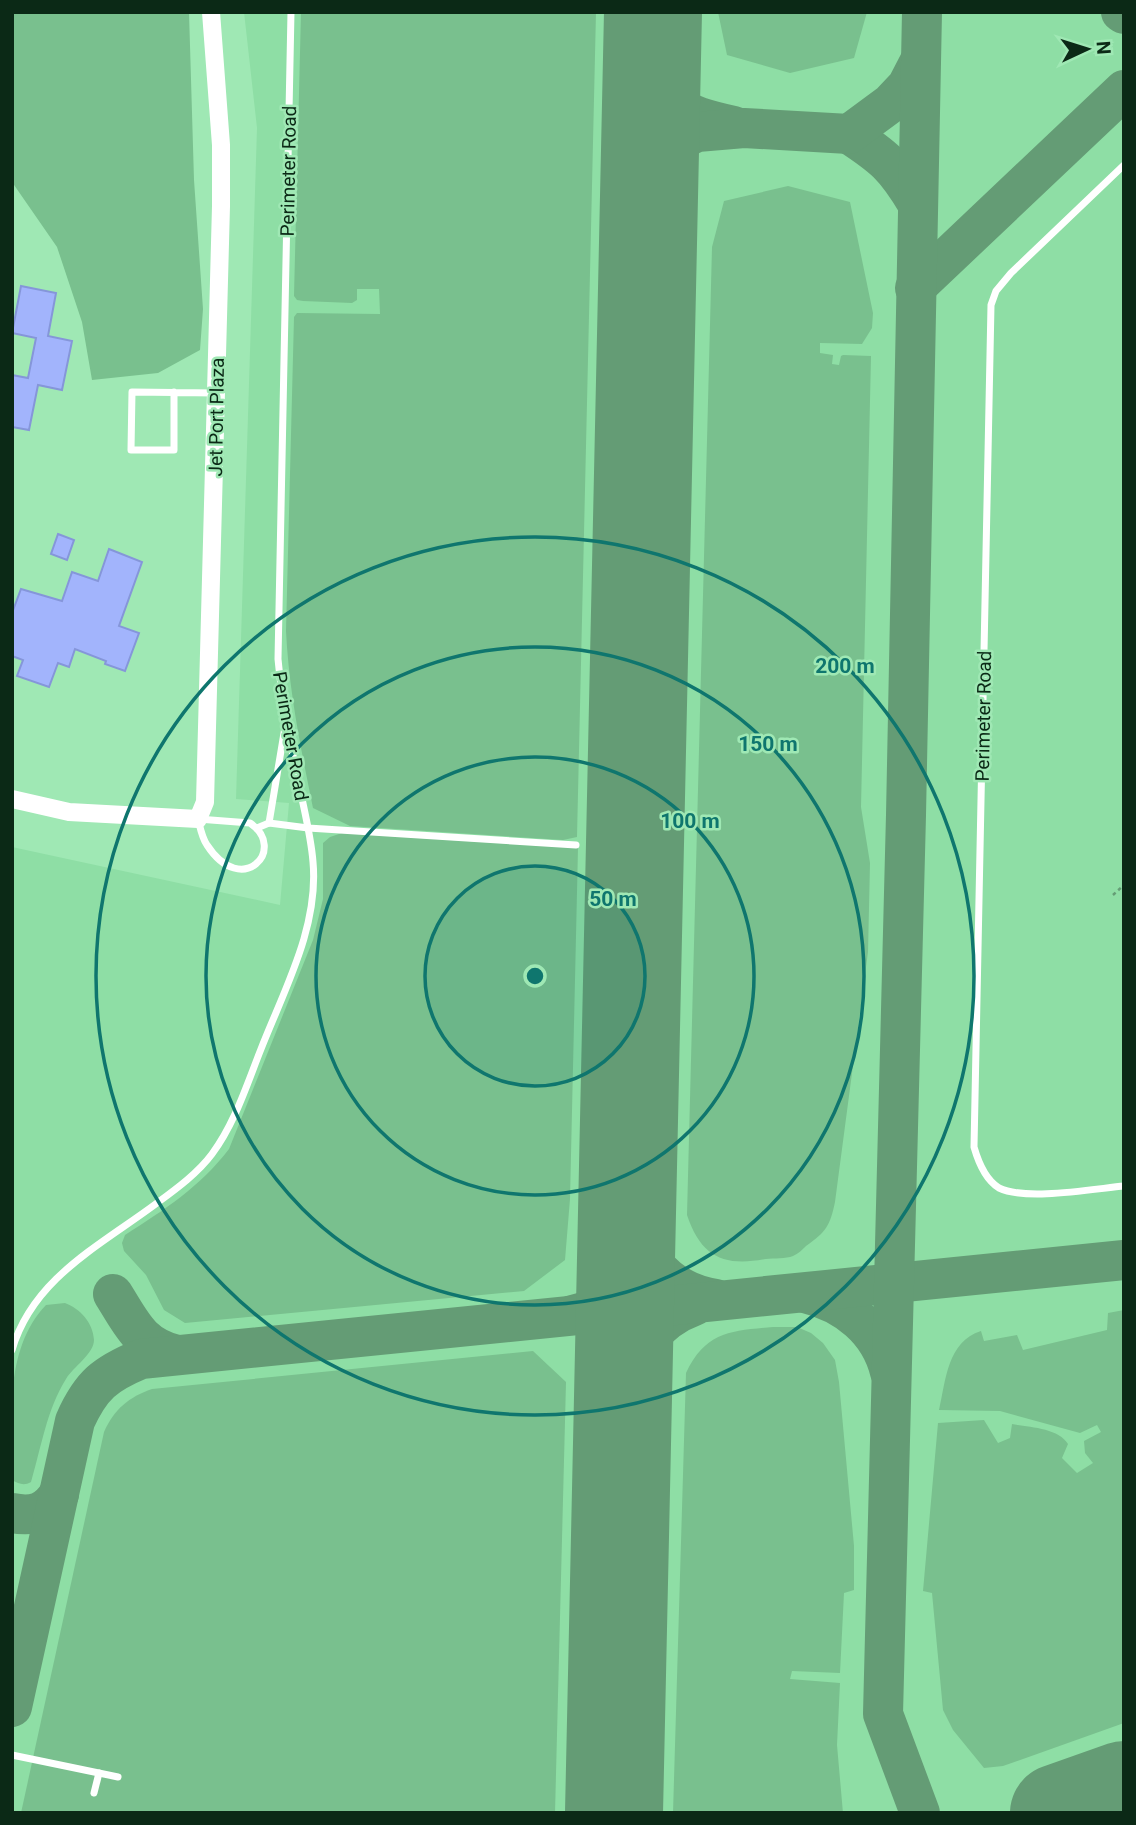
<svg xmlns="http://www.w3.org/2000/svg" width="1136" height="1825" font-family="Roboto,sans-serif">
<rect width="100%" height="100%" fill="#9fe8b4"/>
<polygon fill="#8edea5" points="244,12 1124,12 1124,1813 12,1813 12,847 280,905 289,803 236,799 257,128"/>
<g fill="#79c08e">
<polygon points="12,12 189,12 194,180 203,309 200,350 158,373 92,380 82,322 57,247 12,182"/>
<path d="M301,12h295l-19,825 -14,3 -213,-14 -37,-18c-12,-59 -24,-116 -27,-177l8,-314 3,-4 83,1 -1,-25h-22v11l-5,3 -49,-2 -6,-1 -3,-4z"/>
<polygon points="718,12 867,12 854,58 790,73 727,55"/>
<path d="M788,186l62,16 23,111 -1,15 -10,16 -42,-1v10l13,2 -1,9 7,1 2,-9 2,-1 28,1 -10,451 9,56 -2,89 -33,250c-5,24 -9,30 -29,44 -3,3 -8,8 -13,10 -7,3 -19,2 -27,3 -42,8 -65,-2 -79,-44l25,-968 12,-46z"/>
<path d="M342,833l236,15 -8,351 -5,61 -41,31 -339,32 -21,-13 -18,-35 -22,-24 -2,-8 3,-8c39,-25 75,-48 104,-86l84,-209 10,-41v-56l7,-6z"/>
<path d="M65,1303c15,6 28,19 29,37 0,14 -21,27 -28,39 -19,30 -25,69 -35,103 -7,4 -12,2 -19,-2 0,-57 -9,-130 34,-175z"/>
<path d="M1124,1310v413l-121,43 -19,2 -31,-38 -10,-20 -11,-117 -9,-2 15,-168 46,-3 14,23 12,-5 2,-14c17,3 47,4 56,20l-6,14 15,15 16,-10 -8,-10 -1,-12 17,-9 -4,-7 -17,8 -80,-22 -61,-1c7,-30 8,-68 42,-79l3,10 33,-6 6,15 84,-20 1,-17z"/>
<path d="M773,1327h24l14,6 12,10 12,17 4,22 15,164v44l-10,3 -4,80 -48,-2 -2,8 50,4 -3,62 6,68h-170l13,-440c20,-42 45,-42 87,-46z"/>
<path d="M533,1351l33,31 -11,431h-534l83,-381c10,-23 25,-35 48,-43z"/>
</g>
<g fill="none" stroke-linecap="round" stroke-linejoin="round">
<g stroke="#649c75" stroke-width="40">
<polyline points="1121,12 1124,14"/>
<path d="M652,50c15,57 26,64 82,76"/>
<path d="M849,134c35,23 46,32 68,69"/>
<polyline points="650,190 659,160 674,143 697,132 744,128 849,134 891,103 907,86 921,59"/>
<polyline points="915,288 1124,90"/>
<path d="M628,1196c10,52 30,94 88,103"/>
<path d="M805,1293c41,10 75,37 85,79"/>
<path d="M113,1294c19,30 27,52 64,61"/>
<path d="M573,1315c36,-7 49,-38 53,-71"/>
<path d="M623,1391c13,-39 30,-70 71,-85"/>
<path d="M12,1513c21,4 35,0 47,-19"/>
<path d="M12,1707l63,-286c16,-36 30,-47 66,-62l983,-99"/>
<polyline points="920,1813 883,1714 906,815 922,12"/>
</g>
<g stroke="#649c75" stroke-width="98">
<polyline points="614,1813 653,12"/>
<polyline points="1059,1813 1124,1790"/>
</g>
</g>
<g fill="#a2b4fc" stroke="#8596d9" stroke-width="2">
<polygon points="21,286 56,293 48,336 72,341 62,390 38,385 29,430 12,427 12,375 28,378 36,338 12,333"/>
<polygon points="58,534 74,540 67,560 51,554"/>
<polygon points="109,549 142,562 119,626 139,633 125,671 105,664 106,661 75,649 69,667 58,663 49,687 17,676 23,660 12,656 12,613 21,589 62,601 72,572 98,581"/>
</g>
<g fill="none" stroke-linecap="round" stroke-linejoin="round">
<polyline stroke="#659d76" stroke-width="2.5" stroke-dasharray="3.5 3.5" stroke-linecap="butt" points="1113,895 1124,885"/>
<g stroke="#fff" stroke-width="7">
<path d="M1124,165l-113,108 -15,18 -5,14 -17,842c4,14 12,33 25,41 27,13 94,1 125,-2"/>
<polyline points="174,392 174,450 131,450 132,392 216,393"/>
<path d="M198,819l52,4c38,26 -8,76 -43,22 -5,-7 -7,-18 -9,-26z"/>
<polyline points="269,823 285,727"/>
<polyline points="257,828 269,823 308,828 576,845"/>
<path d="M12,1350c21,-72 89,-105 145,-147 19,-14 41,-30 55,-49 23,-31 35,-70 49,-105 23,-59 58,-122 52,-187 -2,-26 -9,-52 -14,-78 -9,-41 -17,-83 -21,-125l13,-647"/>
<polyline points="12,1755 118,1777"/>
<polyline points="94,1793 99,1773"/>
</g>
<polyline stroke="#fff" stroke-width="18" points="12,799 69,812 198,819 205,802 221,206 221,145 211,12"/>
</g>
<circle cx="535" cy="976" r="110" fill="#0f766e" fill-opacity=".12"/>
<g fill="none" stroke="#0f766e" stroke-width="3.5">
<circle cx="535" cy="976" r="110"/>
<circle cx="535" cy="976" r="219"/>
<circle cx="535" cy="976" r="329"/>
<circle cx="535" cy="976" r="439"/>
</g>
<g text-anchor="middle" stroke-width="5" stroke-linejoin="round" paint-order="stroke">
<g font-size="19" fill="#0b2916" stroke="#9fe8b4">
<text transform="translate(288 171) rotate(-89)" y="7">Perimeter Road</text>
<text transform="translate(216 417) rotate(-89)" y="7">Jet Port Plaza</text>
<text transform="translate(983 716) rotate(-89)" y="7">Perimeter Road</text>
<text transform="translate(291 736) rotate(80)" y="7">Perimeter Road</text>
</g>
</g>
<circle cx="535" cy="976" r="10" fill="#0f766e" stroke="#9fe8b4" stroke-width="3.5"/>
<g font-size="21" text-anchor="middle" font-weight="bold" fill="#0f766e" stroke="#9fe8b4" stroke-width="5" stroke-linejoin="round" paint-order="stroke">
<text x="845" y="673">200 m</text>
<text x="768" y="751">150 m</text>
<text x="690" y="828">100 m</text>
<text x="613" y="906">50 m</text>
</g>
<rect width="1136" height="1825" fill="none" stroke="#0b2916" stroke-width="28"/>
<g transform="translate(1087 49) rotate(86)" stroke="#9fe8b4" stroke-width="5" paint-order="stroke">
<path d="M0-5L12 26L0 18L-12 26Z" fill="#0b2916"/>
<text y="-10" font-size="19" font-weight="bold" text-anchor="middle" fill="#0b2916">N</text>
</g>
</svg>
